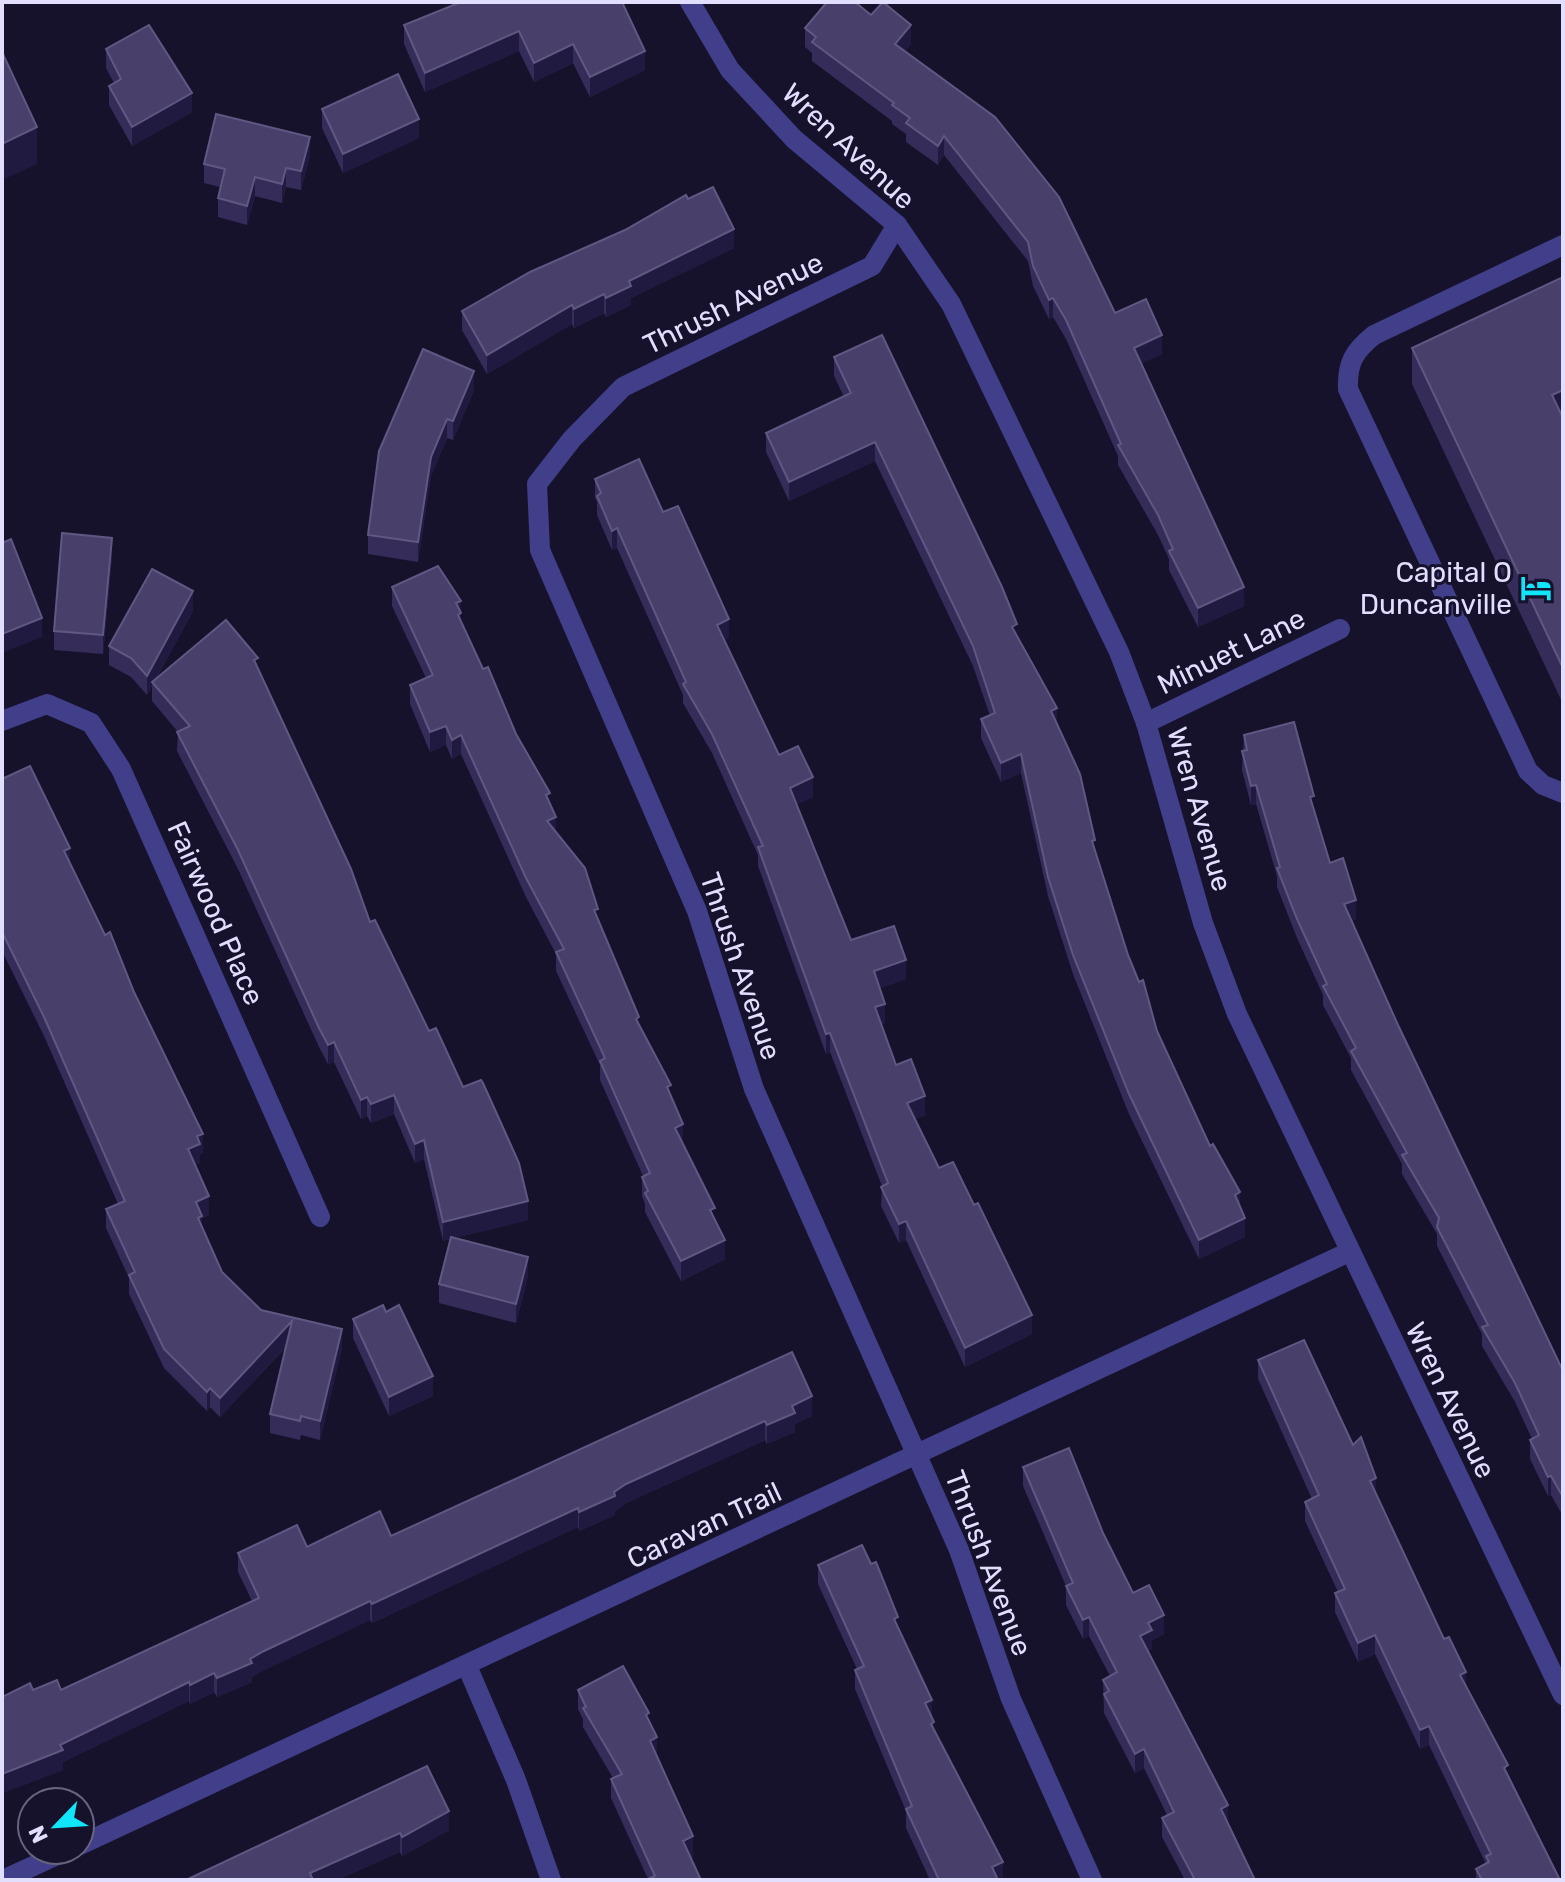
<svg xmlns="http://www.w3.org/2000/svg" width="1565" height="1882" font-family="Rubik,sans-serif">
<rect width="100%" height="100%" fill="#16122c"/>
<g fill="none" stroke-linecap="round" stroke-linejoin="round">
<g stroke="#413f8a" stroke-width="20">
<polyline points="690,2 730,70 794,139 897,225 951,304 1119,652 1146,723 1203,923 1237,1014 1563,1695"/>
<polyline points="897,225 872,266 623,387 572,439 537,484 540,550 697,911 754,1089 959,1550 1011,1699 1092,1880"/>
<path d="M1563,245l-189,90c-20,16 -27,28 -26,54l180,382 15,14 20,8"/>
<polyline points="2,721 47,704 91,723 121,769 320,1217"/>
<polyline points="1146,723 1340,629"/>
<polyline points="467,1666 516,1780 551,1880"/>
<polyline points="80,1845 1349,1252"/>
<polyline points="3,1880 68,1850"/>
</g>
</g>
<g fill="#352c59">
<polygon points="461,2 645,70 590,97 573,63 534,82 519,51 425,92 404,44 404,25"/>
<polygon points="871,15 911,44 905,51 1115,313 1162,354 1142,363 1244,606 1198,627 1169,570 1169,559 1158,535 1118,465 1118,456 1066,339 1053,317 1049,319 1033,286 1028,261 944,155 938,165 906,142 906,134 892,124 892,121 812,61 812,53 805,47 805,28"/>
<polygon points="106,49 192,112 132,146 109,105 109,86 114,83 106,68"/>
<polygon points="322,109 419,138 343,173 322,128"/>
<polygon points="310,156 301,190 286,187 282,203 255,196 247,225 218,217 218,198 220,187 204,183 204,164"/>
<polygon points="688,199 734,248 631,298 631,305 606,317 604,313 574,328 572,324 487,374 462,330 462,311"/>
<polygon points="1563,277 1563,704 1412,384 1412,348"/>
<polygon points="834,357 1017,636 1057,724 1095,852 1128,955 1157,1031 1210,1146 1240,1206 1245,1237 1199,1259 1129,1114 1073,974 1048,896 1021,773 1001,782 981,738 981,719 990,716 973,666 875,461 789,501 766,452 766,433 844,397 834,376"/>
<polygon points="474,390 453,440 447,438 431,476 418,562 368,554 368,535 379,451"/>
<polygon points="595,479 663,512 729,638 724,640 779,755 813,797 797,804 851,940 906,979 880,988 885,1023 881,1024 896,1065 925,1115 915,1119 939,1168 1032,1334 965,1367 906,1240 899,1243 881,1206 882,1186 830,1052 826,1054 758,866 758,855 712,753 683,703 683,695 617,548 612,550 597,515 597,502 595,498"/>
<polygon points="112,557 103,654 54,650 54,631"/>
<polygon points="392,587 461,601 461,622 550,804 556,832 598,919 639,1026 671,1095 683,1143 715,1219 725,1259 681,1281 645,1212 645,1204 642,1196 642,1177 643,1176 600,1080 600,1065 556,971 556,954 526,897 461,754 452,759 446,745 430,752 410,704 410,685 426,678 392,606"/>
<polygon points="193,611 156,679 258,668 370,922 429,1031 463,1087 528,1220 454,1238 528,1276 516,1323 439,1303 439,1284 450,1239 443,1241 424,1159 415,1163 394,1114 371,1123 367,1116 361,1119 334,1062 328,1064 319,1047 238,869 177,751 178,732 152,701 152,686 147,695 131,677 109,665 109,646"/>
<polygon points="1244,735 1314,809 1330,863 1356,919 1352,921 1398,1025 1563,1371 1563,1516 1551,1495 1548,1496 1530,1459 1530,1440 1532,1439 1515,1402 1482,1346 1482,1334 1437,1246 1437,1234 1402,1174 1402,1164 1351,1070 1351,1058 1323,1005 1323,995 1297,938 1277,887 1277,876 1256,804 1251,805 1242,770"/>
<polygon points="2,779 70,863 105,935 134,992 203,1153 200,1154 200,1163 195,1165 209,1215 202,1218 202,1227 222,1272 261,1310 342,1348 320,1440 301,1435 300,1440 270,1433 270,1414 286,1347 220,1417 210,1407 207,1411 164,1368 129,1294 129,1278 106,1228 106,1209 118,1204 44,1036 2,951"/>
<polygon points="353,1319 433,1396 389,1416 353,1338"/>
<polygon points="792,1352 812,1416 795,1424 795,1432 767,1444 765,1440 626,1503 615,1511 615,1515 579,1531 578,1527 372,1623 370,1620 264,1670 252,1677 252,1682 217,1697 214,1692 190,1704 189,1701 63,1762 63,1770 2,1793 2,1697 33,1690 61,1690 252,1601 238,1572 238,1553 307,1547 391,1536"/>
<polygon points="1258,1360 1376,1494 1466,1687 1560,1880 1476,1880 1476,1869 1486,1864 1429,1745 1420,1749 1375,1654 1358,1662 1335,1612 1335,1593 1338,1592 1305,1521 1305,1502 1312,1499 1258,1379"/>
<polygon points="1023,1467 1103,1533 1133,1593 1164,1634 1152,1640 1152,1649 1148,1651 1255,1880 1185,1880 1162,1837 1162,1818 1167,1815 1144,1768 1135,1773 1104,1713 1103,1680 1110,1676 1089,1636 1083,1639 1066,1605 1066,1586 1023,1486"/>
<polygon points="818,1565 898,1626 932,1717 934,1730 1003,1880 930,1880 906,1828 906,1811 855,1689 855,1670 857,1669 818,1584"/>
<polygon points="578,1690 649,1722 657,1757 693,1856 648,1879 611,1798 611,1779 613,1778 583,1727 583,1719 578,1709"/>
<polygon points="427,1766 449,1830 402,1856 400,1852 337,1880 186,1880"/>
</g>
<g fill="#211a40">
<polygon points="911,25 911,44 895,63 895,44"/>
<polygon points="519,31 519,51 425,92 425,73"/>
<polygon points="573,44 573,63 534,82 534,63"/>
<polygon points="645,51 645,70 590,97 590,77"/>
<polygon points="192,93 192,112 132,146 132,127"/>
<polygon points="419,119 419,138 343,173 343,154"/>
<polygon points="37,127 37,164 2,180 2,144"/>
<polygon points="944,136 944,155 938,165 938,146"/>
<polygon points="310,137 310,156 301,190 301,171"/>
<polygon points="286,168 286,187 282,203 282,184"/>
<polygon points="255,177 255,196 247,225 247,206"/>
<polygon points="734,229 734,248 631,298 631,305 606,317 606,298 629,281"/>
<polygon points="604,294 604,313 574,328 574,309"/>
<polygon points="1053,298 1053,317 1049,319 1049,300"/>
<polygon points="572,305 572,324 487,374 487,355"/>
<polygon points="1162,335 1162,354 1134,367 1134,348"/>
<polygon points="474,371 474,390 453,440 453,421"/>
<polygon points="1563,390 1563,427 1552,395"/>
<polygon points="447,419 447,438 431,476 418,562 418,542 431,457"/>
<polygon points="875,442 875,461 789,501 789,482"/>
<polygon points="617,528 617,548 612,550 612,531"/>
<polygon points="112,538 112,557 103,654 103,635"/>
<polygon points="1244,587 1244,606 1198,627 1198,608"/>
<polygon points="193,591 193,611 153,684 152,682 152,686 147,695 147,676"/>
<polygon points="461,601 461,633 456,603"/>
<polygon points="42,618 42,637 2,653 2,634"/>
<polygon points="729,619 729,638 717,644 717,625"/>
<polygon points="1057,708 1057,727 1051,711"/>
<polygon points="446,726 446,745 430,752 430,732"/>
<polygon points="461,735 461,754 452,759 452,740"/>
<polygon points="1021,754 1021,773 1001,782 1001,763"/>
<polygon points="813,777 813,797 790,807 790,788"/>
<polygon points="1256,785 1256,804 1251,805 1251,786"/>
<polygon points="556,817 556,836 547,821"/>
<polygon points="70,848 70,867 64,851"/>
<polygon points="1356,900 1356,919 1344,923 1344,904"/>
<polygon points="906,960 906,979 874,990 874,971"/>
<polygon points="885,1004 885,1023 875,1026 875,1007"/>
<polygon points="830,1033 830,1052 826,1054 826,1034"/>
<polygon points="334,1042 334,1062 328,1064 328,1045"/>
<polygon points="394,1095 394,1114 371,1123 371,1104"/>
<polygon points="925,1096 925,1115 907,1122 907,1103"/>
<polygon points="367,1097 367,1116 361,1119 361,1100"/>
<polygon points="683,1124 683,1143 675,1147 675,1128"/>
<polygon points="203,1134 203,1153 200,1154 200,1163 188,1168 188,1149 197,1136"/>
<polygon points="424,1140 424,1159 415,1163 415,1144"/>
<polygon points="1240,1192 1240,1211 1235,1195"/>
<polygon points="209,1196 209,1215 202,1218 202,1235 198,1237 196,1202"/>
<polygon points="528,1201 528,1220 443,1241 443,1222"/>
<polygon points="1245,1218 1245,1237 1199,1259 1199,1240"/>
<polygon points="906,1221 906,1240 899,1243 899,1224"/>
<polygon points="725,1240 725,1259 681,1281 681,1261"/>
<polygon points="528,1257 528,1276 516,1323 516,1304"/>
<polygon points="1032,1315 1032,1334 965,1367 965,1348"/>
<polygon points="292,1321 292,1340 220,1417 220,1398"/>
<polygon points="342,1329 342,1348 320,1440 320,1421"/>
<polygon points="433,1376 433,1396 389,1416 389,1397"/>
<polygon points="210,1388 210,1407 207,1411 207,1392"/>
<polygon points="812,1396 812,1416 795,1424 795,1432 767,1444 767,1425 792,1406"/>
<polygon points="765,1421 765,1440 626,1503 615,1511 615,1515 579,1531 579,1512 626,1484"/>
<polygon points="1551,1476 1551,1495 1548,1496 1548,1477"/>
<polygon points="1376,1478 1376,1497 1370,1481"/>
<polygon points="578,1508 578,1527 372,1623 372,1604"/>
<polygon points="370,1601 370,1620 264,1670 252,1677 252,1682 217,1697 217,1678 264,1651"/>
<polygon points="1164,1615 1164,1634 1152,1640 1152,1649 1140,1655 1140,1636 1148,1623"/>
<polygon points="1089,1617 1089,1636 1083,1639 1083,1620"/>
<polygon points="1375,1635 1375,1654 1358,1662 1358,1643"/>
<polygon points="1466,1672 1466,1691 1460,1675"/>
<polygon points="214,1673 214,1692 190,1704 190,1685"/>
<polygon points="189,1682 189,1701 63,1762 63,1770 2,1793 2,1774"/>
<polygon points="932,1700 932,1719 925,1703"/>
<polygon points="1429,1726 1429,1745 1420,1749 1420,1730"/>
<polygon points="657,1737 657,1756 650,1741"/>
<polygon points="1144,1749 1144,1768 1135,1773 1135,1754"/>
<polygon points="1228,1805 1228,1824 1221,1809"/>
<polygon points="449,1811 449,1830 402,1856 402,1837"/>
<polygon points="400,1833 400,1852 337,1880 310,1880 310,1873"/>
<polygon points="693,1836 693,1856 683,1860 683,1841"/>
<polygon points="1003,1862 1003,1880 992,1880 992,1867"/>
</g>
<g fill="#483f6b" stroke="#605882" stroke-width="2">
<polygon points="461,2 622,2 645,51 590,77 573,44 534,63 519,31 425,73 404,25"/>
<polygon points="827,2 855,2 871,15 883,2 911,25 895,44 995,117 1059,197 1115,313 1146,299 1162,335 1134,348 1244,587 1198,608 1169,551 1173,549 1158,515 1118,445 1121,444 1066,320 1053,298 1049,300 1033,266 1028,242 944,136 938,146 906,123 910,118 892,105 894,103 812,42 816,37 805,28"/>
<polygon points="149,25 192,93 132,127 109,86 121,79 106,49"/>
<polygon points="2,52 37,127 2,144"/>
<polygon points="398,74 419,119 343,154 322,109"/>
<polygon points="216,114 310,137 301,171 286,168 282,184 255,177 247,206 218,198 225,169 204,164"/>
<polygon points="713,187 734,229 629,281 631,286 606,298 604,294 574,309 572,305 487,355 462,311 530,272 625,230 686,195 688,199"/>
<polygon points="1563,277 1563,390 1552,395 1563,418 1563,668 1412,348"/>
<polygon points="882,335 1002,587 1017,624 1012,627 1057,708 1051,711 1080,774 1095,840 1092,841 1128,955 1139,982 1143,980 1157,1031 1210,1146 1213,1144 1240,1192 1235,1195 1245,1218 1199,1240 1129,1094 1073,955 1048,877 1021,754 1001,763 981,719 995,713 973,646 875,442 789,482 766,433 851,393 834,357"/>
<polygon points="423,349 474,371 453,421 447,419 431,457 418,542 368,535 379,451"/>
<polygon points="639,459 663,512 678,506 729,619 717,625 779,755 798,746 813,777 790,788 851,940 894,926 906,960 874,971 885,1004 875,1007 896,1065 911,1059 925,1096 907,1103 939,1168 953,1162 974,1205 978,1203 1032,1315 965,1348 906,1221 899,1224 881,1187 888,1183 830,1033 826,1034 758,847 763,846 712,734 683,684 686,682 617,528 612,531 597,496 601,493 595,479"/>
<polygon points="62,533 112,538 103,635 54,631"/>
<polygon points="11,539 42,618 2,634 2,543"/>
<polygon points="438,566 461,601 456,603 461,613 458,615 483,669 488,667 516,734 550,793 546,795 556,817 547,821 585,868 598,909 594,910 639,1017 636,1019 671,1085 667,1087 683,1124 675,1128 715,1208 710,1210 725,1240 681,1261 645,1193 648,1191 642,1177 650,1173 600,1061 605,1058 556,952 564,949 526,878 461,735 452,740 446,726 430,732 410,685 433,675 392,587"/>
<polygon points="152,569 193,591 147,676 131,658 109,646"/>
<polygon points="226,620 258,658 254,660 351,869 370,922 375,920 429,1031 436,1028 463,1087 481,1080 483,1083 519,1163 528,1201 443,1222 424,1140 415,1144 394,1095 371,1104 367,1097 361,1100 334,1042 328,1045 319,1028 238,850 177,732 190,726 152,682"/>
<polygon points="1294,722 1314,796 1310,797 1330,863 1343,858 1356,900 1344,904 1398,1025 1563,1371 1563,1497 1551,1476 1548,1477 1530,1440 1539,1435 1515,1383 1482,1327 1488,1325 1437,1227 1439,1218 1402,1155 1407,1153 1351,1051 1356,1048 1323,986 1327,984 1297,919 1277,868 1280,867 1256,785 1251,786 1242,751 1247,750 1244,735"/>
<polygon points="30,766 70,848 64,851 105,935 110,932 134,992 203,1134 197,1136 200,1144 188,1149 209,1196 196,1202 202,1216 198,1218 222,1272 261,1310 342,1329 320,1421 301,1416 300,1421 270,1414 292,1321 220,1398 210,1388 207,1392 164,1349 129,1275 135,1272 106,1209 125,1201 44,1017 2,932 2,779"/>
<polygon points="451,1237 528,1257 516,1304 439,1284"/>
<polygon points="383,1305 386,1312 399,1305 433,1376 389,1397 353,1319"/>
<polygon points="1304,1340 1353,1445 1361,1437 1376,1478 1370,1481 1444,1639 1449,1637 1466,1672 1460,1675 1508,1765 1504,1768 1560,1880 1482,1880 1476,1869 1489,1862 1486,1856 1491,1854 1429,1726 1420,1730 1375,1635 1358,1643 1335,1593 1345,1589 1305,1502 1319,1495 1258,1360"/>
<polygon points="792,1352 812,1396 792,1406 795,1413 767,1425 765,1421 626,1484 614,1492 615,1496 579,1512 578,1508 372,1604 370,1601 264,1651 250,1659 252,1663 217,1678 214,1673 190,1685 189,1682 60,1745 63,1750 2,1774 2,1697 30,1683 33,1690 57,1680 61,1690 259,1598 238,1553 297,1525 307,1547 380,1511 391,1536"/>
<polygon points="1069,1448 1103,1533 1133,1593 1149,1585 1164,1615 1148,1623 1152,1630 1140,1636 1228,1805 1221,1809 1255,1880 1195,1880 1162,1818 1174,1812 1144,1749 1135,1754 1104,1694 1109,1691 1103,1680 1117,1672 1089,1617 1083,1620 1066,1586 1073,1583 1023,1467"/>
<polygon points="862,1545 871,1564 876,1562 898,1617 894,1619 932,1700 925,1703 934,1722 931,1724 1003,1862 992,1867 998,1880 939,1880 906,1809 912,1806 855,1670 864,1666 818,1565"/>
<polygon points="623,1666 649,1713 646,1715 657,1737 650,1741 693,1836 683,1841 701,1880 646,1880 655,1876 611,1779 622,1774 583,1708 586,1707 578,1690"/>
<polygon points="427,1766 449,1811 402,1837 400,1833 310,1873 313,1880 186,1880"/>
</g>
<defs>
<symbol id="hotel-bare" viewBox="-9 -9 18 18"><path d="M-6-4.5h1.5V1H6V5H4.5V3h-9V5H-6ZM-4 0a1.8 1.8 0 1 1 3.6 0ZM.5 0V-2.5h3Q6-2.5 6 0Z" fill="#10e5f9" stroke="#16122c" stroke-width="2.5" paint-order="stroke"/></symbol>
</defs>
<g fill-rule="evenodd">
<use href="#hotel-bare" x="1514" y="566" width="44" height="44"/>
</g>
<g text-anchor="middle" stroke-width="6" stroke-linejoin="round" paint-order="stroke">
<g font-size="28" fill="#e2defe" stroke="#16122c">
<text transform="translate(849 146) rotate(43)" y="10">Wren Avenue</text>
<text transform="translate(733 303) rotate(-26)" y="10">Thrush Avenue</text>
<text transform="translate(1231 651) rotate(-26)" y="10">Minuet Lane</text>
<text transform="translate(1200 809) rotate(74)" y="10">Wren Avenue</text>
<text transform="translate(216 913) rotate(66)" y="10">Fairwood Place</text>
<text transform="translate(741 966) rotate(71)" y="10">Thrush Avenue</text>
<text transform="translate(1451 1400) rotate(64)" y="10">Wren Avenue</text>
<text transform="translate(704 1525) rotate(-25)" y="10">Caravan Trail</text>
<text transform="translate(989 1563) rotate(69)" y="10">Thrush Avenue</text>
</g>
<g font-size="28" fill="#e2defe" stroke="#16122c" text-anchor="end">
<text x="1512" y="582">Capital O<tspan x="1512" dy="32">Duncanville</tspan></text>
</g>
</g>
<rect width="1565" height="1882" fill="none" stroke="#e2defe" stroke-width="8"/>
<g transform="translate(56 1826) rotate(245)"><circle r="38" fill="#16122c" stroke="#686480" stroke-width="2"/>
<path d="M0-6L14 30L0 20L-14 30Z" fill="#10e5f9"/>
<text y="-12" font-size="22" font-weight="bold" text-anchor="middle" fill="#e2defe">N</text>
</g>
</svg>
